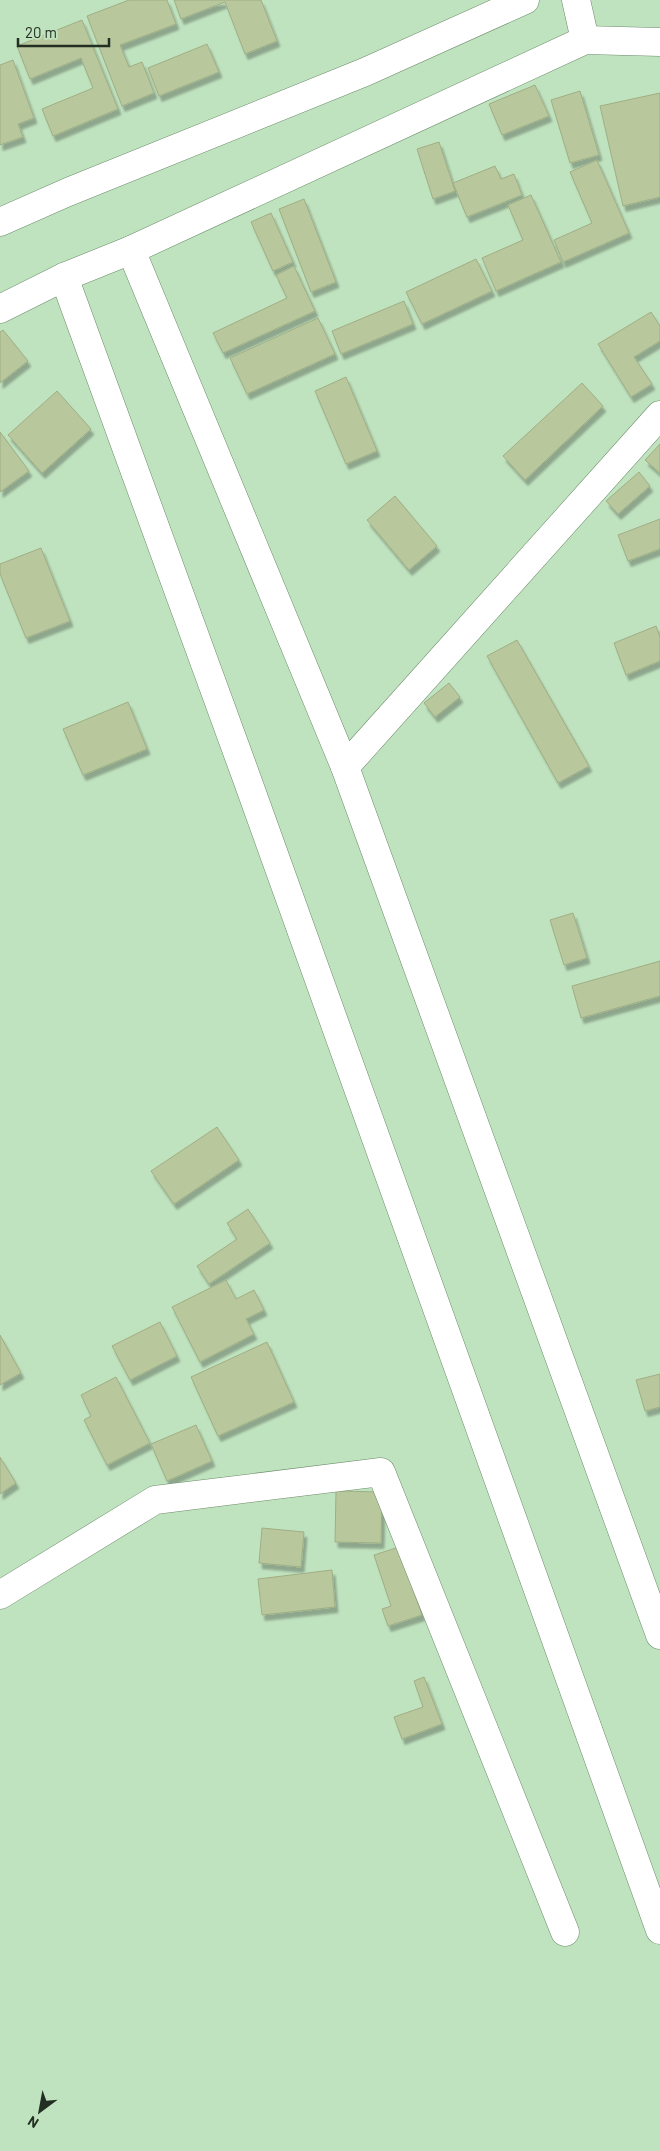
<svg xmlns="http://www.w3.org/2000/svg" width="660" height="2151" font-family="Barlow,sans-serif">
<defs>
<filter id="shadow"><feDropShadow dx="3" dy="5.5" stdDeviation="1" flood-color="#0004"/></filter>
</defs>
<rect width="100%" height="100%" fill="#c0e3bf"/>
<g fill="#b8c79c" stroke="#9fae84" filter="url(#shadow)">
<polygon points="129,0 167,0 176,24 120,45 129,67 142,62 154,93 122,106 87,16"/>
<polygon points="174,0 261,0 277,41 245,54 225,2 181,19"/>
<polygon points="82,20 118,109 53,136 42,109 93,88 81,58 30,79 17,46"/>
<polygon points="207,44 219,72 159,96 148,68"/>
<polygon points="13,60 34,118 18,124 23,137 0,145 0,65"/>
<polygon points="535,85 549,116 502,135 489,104"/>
<polygon points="580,91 599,155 570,163 551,100"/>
<polygon points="660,93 660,197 623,206 600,106"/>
<polygon points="439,142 455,191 433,199 417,149"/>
<polygon points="597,160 629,233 563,262 554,240 592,223 570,172"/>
<polygon points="495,166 501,179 514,174 522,195 467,217 453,183"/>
<polygon points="531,195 561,262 496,291 482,258 523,240 508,205"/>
<polygon points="304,199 336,282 311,292 279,209"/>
<polygon points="271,213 293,262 273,271 251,222"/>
<polygon points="476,259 492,291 422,324 406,292"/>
<polygon points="294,266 315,311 223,353 213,333 287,298 276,275"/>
<polygon points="404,301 413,324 341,354 332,331"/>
<polygon points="651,312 660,326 660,341 634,357 652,384 631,397 598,344"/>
<polygon points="318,318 335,354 247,394 230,358"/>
<polygon points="3,330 28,361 0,383 0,332"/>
<polygon points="346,377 377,451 346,464 315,391"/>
<polygon points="582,383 603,406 525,480 503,456"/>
<polygon points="57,391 91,429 42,473 8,435"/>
<polygon points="0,432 29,471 0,492"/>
<polygon points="660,444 660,473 645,460"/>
<polygon points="639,472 650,486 618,514 606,501"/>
<polygon points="395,496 437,546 409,570 367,520"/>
<polygon points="660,519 660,549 628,561 618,535"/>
<polygon points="41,548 70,621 26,638 0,574 0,564"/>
<polygon points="656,626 660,637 660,661 626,675 614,643"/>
<polygon points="517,640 589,766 558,783 487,656"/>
<polygon points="449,683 460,697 435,717 424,703"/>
<polygon points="128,702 147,749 83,775 63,729"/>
<polygon points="573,913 587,958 564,965 550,920"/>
<polygon points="660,961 660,996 581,1018 572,986"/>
<polygon points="217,1127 239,1160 174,1204 151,1171"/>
<polygon points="248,1209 270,1243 209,1284 197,1266 237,1239 227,1223"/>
<polygon points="226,1280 236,1299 254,1290 264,1310 246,1319 254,1334 200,1362 172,1307"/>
<polygon points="160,1322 177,1356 130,1380 112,1346"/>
<polygon points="0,1335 21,1373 0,1385"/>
<polygon points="267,1342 294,1402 218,1436 191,1377"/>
<polygon points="660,1374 660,1407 645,1411 636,1380"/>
<polygon points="116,1377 150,1443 107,1465 84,1420 91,1416 81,1395"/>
<polygon points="196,1425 212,1461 167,1481 151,1444"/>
<polygon points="0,1457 16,1483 0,1494"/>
<polygon points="336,1491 382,1492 381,1543 335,1542"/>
<polygon points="262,1528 304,1532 301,1567 259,1563"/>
<polygon points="399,1547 422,1615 388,1626 382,1609 391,1606 374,1555"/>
<polygon points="332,1570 335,1607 262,1615 258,1579"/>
<polygon points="424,1677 442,1724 402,1739 394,1717 423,1707 414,1681"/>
</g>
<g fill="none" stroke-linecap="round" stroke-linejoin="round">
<defs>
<g id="street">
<polyline points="576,0 585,40"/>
<polyline points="0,222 68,192 365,72 525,0"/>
<polyline points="131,250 345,767 660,1635"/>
<polyline points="64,277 247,779 660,1930"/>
<polyline points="0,309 64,277 131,250 585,40 660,42"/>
<polyline points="345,767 660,415"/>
<polyline points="0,1595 155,1500 381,1472 565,1932"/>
</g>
</defs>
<use href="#street" stroke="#6c8c6b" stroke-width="29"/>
<use href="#street" stroke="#fff" stroke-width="28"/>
</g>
<g transform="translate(40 2111) rotate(212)" stroke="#c0e3bf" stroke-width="4" paint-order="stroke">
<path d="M0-4L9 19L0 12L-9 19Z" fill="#222f22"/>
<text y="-8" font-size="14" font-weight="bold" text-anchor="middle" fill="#222f22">N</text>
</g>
<path d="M18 38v8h91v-8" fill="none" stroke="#222f22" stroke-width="2.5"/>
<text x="25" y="38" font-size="15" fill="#222f22" stroke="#c0e3bf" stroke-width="4" paint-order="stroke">20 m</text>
</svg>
